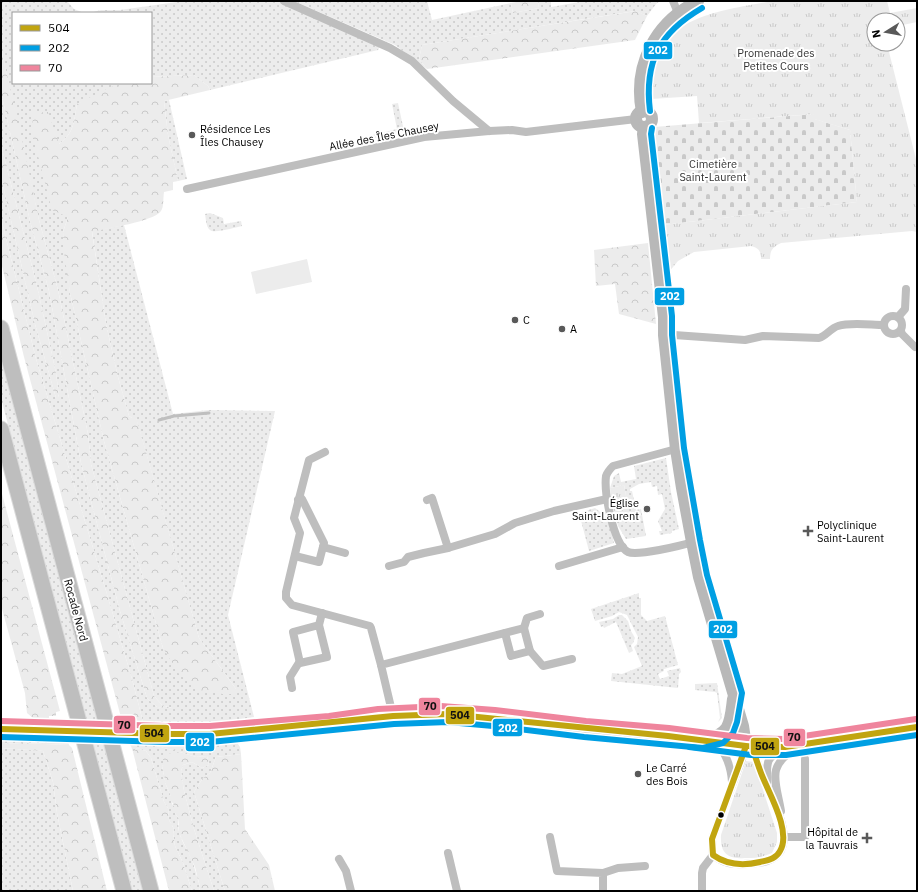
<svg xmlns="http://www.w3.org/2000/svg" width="918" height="892" font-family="'IBM Plex Sans',sans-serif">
<defs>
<pattern id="grass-dots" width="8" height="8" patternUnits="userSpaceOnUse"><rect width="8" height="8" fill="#ececec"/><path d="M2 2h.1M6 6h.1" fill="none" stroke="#c9c9c9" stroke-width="1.8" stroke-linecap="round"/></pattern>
<pattern id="forest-crowns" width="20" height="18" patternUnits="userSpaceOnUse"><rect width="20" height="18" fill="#ececec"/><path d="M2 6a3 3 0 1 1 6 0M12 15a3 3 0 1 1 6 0" fill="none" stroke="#c9c9c9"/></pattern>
<pattern id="cemetery-stones" width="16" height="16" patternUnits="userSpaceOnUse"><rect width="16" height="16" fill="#ececec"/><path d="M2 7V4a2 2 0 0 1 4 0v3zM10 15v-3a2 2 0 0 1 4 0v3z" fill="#c9c9c9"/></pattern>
<pattern id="park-tufts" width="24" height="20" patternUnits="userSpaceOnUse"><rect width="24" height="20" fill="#ececec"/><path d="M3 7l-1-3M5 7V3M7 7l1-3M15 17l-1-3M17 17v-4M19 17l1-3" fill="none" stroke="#c9c9c9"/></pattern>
</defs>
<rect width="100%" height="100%" fill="#fff"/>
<g fill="url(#grass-dots)">
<path d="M1,1h66l7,8 10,4h-71v70h128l-64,21c-3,18 -3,29 -18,40l9,73 -5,15 7,61 34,148 59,207 60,46h13v-5l-37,-51 -63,-220h-4l-3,-2 -11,-39 -12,-53 -14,-93 32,-6 49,189 36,-4 66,1 -47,204 26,102 -38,6 -23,1 -50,-2 -11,-43 -26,-88 -70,-232 -35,-141v-41l34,147 21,74 3,-1 -3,-24 -19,-87 -36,-141v-53l29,129 19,70 32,172 39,148 27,87 10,9 15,1 -10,-3 -8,-9 -63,-232 -3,-30 -30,-144 -19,-70 -38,-171z"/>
<polygon points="184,1 279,1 292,8 380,46 378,50 210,90 208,86 194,75 151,77 151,13 90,13 101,10 120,10"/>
<polygon points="294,1 427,1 432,20 511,3 513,13 539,8 538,1 551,1 551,7 585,1 660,1 656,4 647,16 635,11 422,45 419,59 427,69 395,45"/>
<polygon points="169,100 187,179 178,181 168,135 164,101"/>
<polygon points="398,103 404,131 374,138 373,135 397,129 392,104"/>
<path d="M210,213l13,5 1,6 17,-3 1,5c-6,1 -28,8 -32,4 -4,-3 -4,-11 -5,-16z"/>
<polygon points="1,357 143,891 131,891 1,398"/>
<polygon points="666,458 671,492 679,529 672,531 672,533 660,535 659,531 662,531 658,521 665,509 662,494 658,495 657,486 652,487 651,482 639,484 630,489 630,491 632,491 636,510 641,509 646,536 626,539 618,526 612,504 627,501 624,485 610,488 614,476 619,473 621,482 636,479 634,466"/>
<polygon points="595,508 608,518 614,543 589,551 579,513"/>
<polygon points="639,593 639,598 641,598 641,615 647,621 665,616 678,665 664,669 664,671 658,674 660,679 669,676 667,671 680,668 681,672 679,674 678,688 611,681 612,673 622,674 642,666 634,647 637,644 638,637 627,615 619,612 612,616 595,621 591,609"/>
<polygon points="619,615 622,615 628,621 631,631 635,638 633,643 631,645 633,651 629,653 616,622 604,628 603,626 601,627 599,622 613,619"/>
<polygon points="717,683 722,718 718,722 720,718 717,693 715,692 695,690 695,684"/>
<polygon points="1,737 49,738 49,740 68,741 69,745 21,743 1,744"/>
<path d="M236,741l4,6 1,7 -25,3 -6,16 -7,5 -9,14 31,99h-11l-20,-62 -10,-38 -3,-20 2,-6 9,-3 10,6 7,-3 -2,-9 -11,1 -16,-5 -13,12 -5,2 4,19 5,11 1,8 3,3v6l4,6c-4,18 11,31 15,47 2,7 4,14 6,21l-1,4h-7l-9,-28 -8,-17 -2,-12 1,-5 -5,-9 -1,-12 -4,-6 -13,-44 -5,-7 -9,-3 -4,4 -3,-9 22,-1 1,3 19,5 11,-5 -1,-3z"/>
<polygon points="1,748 43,751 53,782 57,813 73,891 1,891"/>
</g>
<g fill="url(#forest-crowns)">
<polygon points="522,1 538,1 539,8 513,13 511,3"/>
<polygon points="636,11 647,16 635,40 427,69 419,59 422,45"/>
<polygon points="1,49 24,148 39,220 58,290 88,434 91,464 154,696 162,705 174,709 157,707 147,698 120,611 81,463 49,291 30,221 1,92"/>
<path d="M194,75l14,11 2,4 -46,11 4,34 10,46 -5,1v8l-9,2c-1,6 0,15 -3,19 -8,11 -55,17 -69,21l14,92 12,53 11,39 3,2 4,-1 63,221 37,51v5h-13l-25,-4 -19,-16 -16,-26 -59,-207 -34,-148 -6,-41 -1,-20 5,-15 -16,-7 -20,-77 1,-20 15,-1 11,32c15,-11 15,-22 18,-40l33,-17 31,-4h10v-6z"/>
<polygon points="1,145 37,286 56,373 59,398 56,398 35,324 1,177"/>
<polygon points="1,218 36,359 106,591 132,679 143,722 122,721 24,357 1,262"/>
<polygon points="648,243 656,324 619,314 615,284 596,286 594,250"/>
<polygon points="1,490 60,711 56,712 56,716 49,716 49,718 34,719 27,713 25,693 1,605"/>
<polygon points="152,742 182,742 182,748 172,750 153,745"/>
<polygon points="21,743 69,745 72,748 107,891 73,891 57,813 53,782 43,751 1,748 1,744"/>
<polygon points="137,748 146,751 151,758 164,802 168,808 169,820 174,829 173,834 175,846 183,863 192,891 169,891 133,752"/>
<polygon points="180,752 196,757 207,756 209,765 202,768 192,762 183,765 181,771 184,791 194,829 214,891 199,891 200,887 195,867 179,833 179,819 175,813 175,807 170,799 171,796 166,785 162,766 167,763 163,760 165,754"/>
<polygon points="241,754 245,829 269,865 275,891 225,891 194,792 203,778 210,773 216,757"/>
</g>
<polygon fill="url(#cemetery-stones)" points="814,114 815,119 850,130 857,202 663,225 654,127"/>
<g fill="url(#park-tufts)">
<path d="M772,1h115l3,12 27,-5v14l-19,4v-6h-24v24h13l30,119v69l-5,-1 -131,12c-8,4 -11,7 -11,16h-9c0,-8 -2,-11 -10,-13l-57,6 -16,9 -10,12 -5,-48 194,-23 -7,-72 -36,-11v-5l-115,9 -2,-27 -46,3c1,-10 0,-21 2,-31 12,-54 75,-58 119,-67z"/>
<polygon points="624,485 627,501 612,504 610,488"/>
<path d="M746,761l8,1 23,71v9l-5,11c-9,4 -16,5 -25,5 -18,1 -27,-3 -26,-23z"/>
</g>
<polygon fill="#ececec" points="307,259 312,282 256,294 251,272"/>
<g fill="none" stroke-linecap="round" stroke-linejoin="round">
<polyline stroke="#bfbfbf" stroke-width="3" points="159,420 174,416 209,413"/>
<defs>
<g id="primary">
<polyline points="1,729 52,731"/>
<polyline points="146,734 210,734 393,716 448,714 668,736 746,746 785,747 917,727"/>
</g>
<g id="highway">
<polyline points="1,328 151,891"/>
<polyline points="1,429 124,891"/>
</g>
</defs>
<use href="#primary" stroke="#dbdbdb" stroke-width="15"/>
<use href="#highway" stroke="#dbdbdb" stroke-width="17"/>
<g stroke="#bebebe" stroke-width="8">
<polyline points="284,1 390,48 412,61 453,101 489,131"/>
<polyline points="673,1 678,13"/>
<polyline points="187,189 424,137 489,131 512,130 526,132 636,119"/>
<circle cx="893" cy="325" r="9"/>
<polyline points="898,317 905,309 906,289"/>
<polyline points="901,331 902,334 915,347"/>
<path d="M664,335h10l71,5 18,-4 56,2c7,-2 12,-10 19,-12 12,-4 33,-1 46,-1"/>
<path d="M676,449l-63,17c-3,3 -6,7 -7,10 -2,16 7,68 22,76 9,4 53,-6 64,-10"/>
<polyline points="325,452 309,460 294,518 300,533 286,592 286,598 292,605 370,626 371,628 381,665"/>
<polyline points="427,500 432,498 448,548"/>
<polyline points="323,547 345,553"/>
<polyline points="295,556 319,562 324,543 302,499 298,500"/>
<polyline points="389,566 404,562 408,557 424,553 448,548 495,534 515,523 554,511 607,499"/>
<polyline points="559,566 623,547"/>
<polyline points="540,614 527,618 524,628 530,651 543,666 572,659"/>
<polyline points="319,625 293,632 300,663 327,657 319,625 322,613"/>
<polyline points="505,633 511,656 530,651"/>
<polyline points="292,688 290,677 300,661"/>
<polyline points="393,716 381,665 524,628"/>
<path d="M717,742c9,13 14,24 15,40"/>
<path d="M767,782c0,-21 -2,-23 17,-34"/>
<path d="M781,811c-5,-30 -16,-46 17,-63"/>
<polyline points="550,837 557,871 603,873 603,891"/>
<polyline points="784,837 805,837 805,759"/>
<polyline points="448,853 457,891"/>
<path d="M713,855c14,11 26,10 44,8 51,-4 15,-65 4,-90 -3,-9 -6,-18 -9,-26"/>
<polyline points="339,859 346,871 351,891"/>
<polyline points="603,873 618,868 645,866"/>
<polyline points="702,891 702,873 703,868 713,855 712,839 720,817 742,759 746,746"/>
</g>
<g stroke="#b8b8b8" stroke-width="12">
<circle cx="644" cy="119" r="8"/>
<path d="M642,112c-9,-47 13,-90 56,-111"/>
<polyline points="644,127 643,134 664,317 664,335 676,449 682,488 692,542 699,577 743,726 746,746"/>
<path d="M704,740c27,-6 26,-17 29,-41"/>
</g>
<use href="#primary" stroke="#bebebe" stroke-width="13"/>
<use href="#highway" stroke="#bebebe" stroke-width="15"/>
<defs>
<polyline id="primary-bridge" points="52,731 146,734"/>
</defs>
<use href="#primary-bridge" stroke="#dbdbdb" stroke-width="15" stroke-linecap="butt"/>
<use href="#primary-bridge" stroke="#bebebe" stroke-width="13"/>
<defs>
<g id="bus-1">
<polyline points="1,729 166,734 210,734 393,716 448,714 668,736 746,746 785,747 917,727"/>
<path d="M746,746l-34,93 1,16c14,10 30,11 47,7 8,-2 16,-3 20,-11 12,-20 -12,-59 -19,-78 -3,-8 -6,-17 -9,-26"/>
</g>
<g id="bus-2">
<path d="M650,111c-6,-49 9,-78 52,-103"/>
<polyline points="1,737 166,742 210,742 394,724 448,722 493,726 584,737 703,748 723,743 733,733 737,722 742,693 707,575 700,540 684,448 672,335 672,316 651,134 652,128"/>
<polyline points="689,747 751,755 786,755 917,735"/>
</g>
<polyline id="bus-3" points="1,721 166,726 210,726 329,716 378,709 441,706 495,710 586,721 669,728 747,738 784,739 916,719"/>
</defs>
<use href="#bus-1" stroke="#fff" stroke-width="9"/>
<use href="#bus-2" stroke="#fff" stroke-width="9"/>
<use href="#bus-3" stroke="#fff" stroke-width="9"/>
<use href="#bus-1" stroke="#c1a510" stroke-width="6"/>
<use href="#bus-2" stroke="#009fe3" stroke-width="6"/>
<use href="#bus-3" stroke="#ef859d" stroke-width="6"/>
</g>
<g fill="#595959" stroke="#fff" stroke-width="1.5">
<circle cx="192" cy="135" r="4"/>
<circle cx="515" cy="320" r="4"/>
<circle cx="562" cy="329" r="4"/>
<circle cx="647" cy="509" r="4"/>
<path d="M806 525h4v4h4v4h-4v4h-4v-4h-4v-4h4z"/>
<circle cx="638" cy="774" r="4"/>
<path d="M865 832h4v4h4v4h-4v4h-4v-4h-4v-4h4z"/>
</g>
<circle fill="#000" stroke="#fff" stroke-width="1.5" cx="721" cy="815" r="3.5"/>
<g text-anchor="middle" stroke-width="4" stroke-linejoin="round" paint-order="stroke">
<g font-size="11" fill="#333" stroke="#fff">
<text x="776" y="57">Promenade des<tspan x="776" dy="13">Petites Cours</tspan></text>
<text x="713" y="168">Cimetière<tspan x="713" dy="13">Saint-Laurent</tspan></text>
</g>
<g font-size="11" fill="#000" stroke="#fff" text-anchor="start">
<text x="200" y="133">Résidence Les<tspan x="200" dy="13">Îles Chausey</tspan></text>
<text x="523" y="324">C</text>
<text x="570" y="333">A</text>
<text x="639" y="507" text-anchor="end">Église<tspan x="639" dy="13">Saint-Laurent</tspan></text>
<text x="817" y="529">Polyclinique<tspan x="817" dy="13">Saint-Laurent</tspan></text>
<text x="646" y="772">Le Carré<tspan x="646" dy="13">des Bois</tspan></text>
<text x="858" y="836" text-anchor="end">Hôpital de<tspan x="858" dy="13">la Tauvrais</tspan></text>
</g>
<g font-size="11" fill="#000" stroke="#fff">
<text transform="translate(384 136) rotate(-11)" y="4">Allée des Îles Chausey</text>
<text transform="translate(76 610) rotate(75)" y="4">Rocade Nord</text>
</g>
</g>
<g stroke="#fff" stroke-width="1.5">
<rect x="643" y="41" width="30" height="19" rx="4" fill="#009fe3"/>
<rect x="654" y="287" width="31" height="19" rx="4" fill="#009fe3"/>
<rect x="708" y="620" width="30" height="19" rx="4" fill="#009fe3"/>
<rect x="418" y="697" width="23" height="19" rx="4" fill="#ef859d"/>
<rect x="445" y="706" width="30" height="19" rx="4" fill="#c1a510"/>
<rect x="113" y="715" width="23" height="19" rx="4" fill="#ef859d"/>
<rect x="492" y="718" width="31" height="19" rx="4" fill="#009fe3"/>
<rect x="139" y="724" width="31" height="19" rx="4" fill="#c1a510"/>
<rect x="783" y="728" width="23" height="19" rx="4" fill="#ef859d"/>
<rect x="185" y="732" width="30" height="20" rx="4" fill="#009fe3"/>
<rect x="750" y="737" width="30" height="19" rx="4" fill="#c1a510"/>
</g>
<g font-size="11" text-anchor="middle" font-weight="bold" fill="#fff">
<text x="658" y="54">202</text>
<text x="670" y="300">202</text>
<text x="723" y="633">202</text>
<text x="508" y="732">202</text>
<text x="200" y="746">202</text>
</g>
<g font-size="11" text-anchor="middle" font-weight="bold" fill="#111">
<text x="430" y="710">70</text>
<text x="460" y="719">504</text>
<text x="124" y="729">70</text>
<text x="154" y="737">504</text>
<text x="794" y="741">70</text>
<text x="765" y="750">504</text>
</g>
<rect width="918" height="892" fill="none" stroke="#000000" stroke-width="4"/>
<rect x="12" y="12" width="140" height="72" fill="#ffffff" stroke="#999999"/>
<rect x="20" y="25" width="20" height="6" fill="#c1a510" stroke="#999999"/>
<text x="48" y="32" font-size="12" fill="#000000">504</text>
<rect x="20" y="45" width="20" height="6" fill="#009fe3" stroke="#999999"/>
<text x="48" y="52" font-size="12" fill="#000000">202</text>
<rect x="20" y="65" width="20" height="6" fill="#ef859d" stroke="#999999"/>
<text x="48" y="72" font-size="12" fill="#000000">70</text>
<g transform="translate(886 32) rotate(259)"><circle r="19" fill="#ffffff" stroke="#999999"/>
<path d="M0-3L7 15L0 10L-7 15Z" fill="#595959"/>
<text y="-6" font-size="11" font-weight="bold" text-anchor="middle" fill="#000000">N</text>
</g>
</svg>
